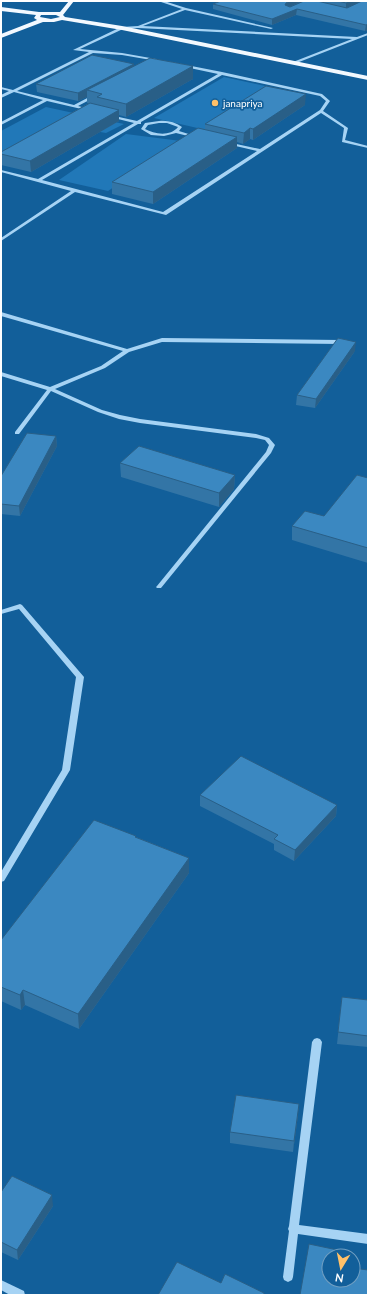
<svg xmlns="http://www.w3.org/2000/svg" width="369" height="1296" font-family="Lato,sans-serif">
<rect width="100%" height="100%" fill="#125f9a"/>
<g fill="#2178b8">
<polygon points="224,77 274,88 206,130 154,118"/>
<polygon points="46,107 124,124 106,133 61,125 1,157 1,131"/>
<polygon points="126,134 181,141 108,191 59,180"/>
</g>
<g fill="none" stroke-linecap="round" stroke-linejoin="round">
<g fill="#a6d3f4" fill-rule="evenodd">
<polygon points="158,1 164,1 186,8 273,28 271,29 185,10 143,26 357,37 368,33 368,35 294,64 292,63 293,62 352,39 138,28 123,29 80,49 122,53 156,59 157,59 157,61 122,55 93,53 17,91 74,105 93,95 95,95 95,97 78,106 90,109 90,111 47,101 1,125 1,122 43,100 14,92 1,98 1,95 9,91 1,89 1,87 13,90 89,52 73,50 121,27 138,26 182,9"/>
<path d="M171,62l51,10 100,22 8,7 -7,10 25,17 -3,12 23,6v2l-26,-6 2,-14 -23,-15 -155,102 -91,-23 -74,49v-3l70,-47 -70,-19v-2l37,9 96,-56 -24,-6v-2l27,6 81,-47 -47,-10zM222,75l98,21 6,5 -6,9 -60,39 -33,-7v2l30,7 -94,61 -121,-32 96,-56h3v-2z"/>
<path d="M159,121c8,-1 16,1 23,6l-3,4 19,6 -2,1 -20,-5 -12,3 -13,-1 -10,-6 4,-6zM159,123h8l11,4c-8,10 -24,7 -33,2l3,-4z"/>
<polygon points="1,312 127,349 162,338 341,340 344,342 341,344 162,342 129,352 105,368 55,389 102,410 120,415 140,419 256,434 269,438 275,445 271,453 161,588 157,588 156,587 157,586 266,452 269,445 265,440 256,438 140,423 119,419 98,412 51,391 19,434 15,434 15,432 47,390 1,376 1,372 50,387 101,366 123,351 1,316"/>
<polygon points="20,604 22,605 84,677 70,770 4,881 1,882 1,872 62,770 76,677 19,609 1,614 1,610"/>
<polygon points="317,1038 320,1039 322,1042 299,1225 368,1234 368,1244 298,1234 293,1277 292,1280 288,1282 284,1280 283,1277 289,1231 288,1229 289,1226 312,1042 314,1039"/>
<polygon points="1,1280 24,1291 25,1295 10,1295 1,1290"/>
</g>
<path fill="#f3f9ff" fill-rule="evenodd" d="M69,1h5l-11,14 2,2 57,9 246,50v4l-246,-50 -60,-10 -8,2h-11l-42,16v-4l36,-14 -3,-2 2,-3 -35,-4v-4l38,5h21zM41,15h15l4,2 -9,2 -11,-2z"/>
</g>
<g fill="#3375a6">
<polygon points="221,1 300,1 300,2 290,7 304,1 368,1 368,30 365,31 296,15 272,25 213,9 213,4"/>
<polygon points="134,64 134,66 193,66 193,79 126,117 119,115 119,121 31,172 1,165 1,152 89,103 87,103 87,97 78,101 37,92 36,84"/>
<polygon points="305,105 253,140 250,139 243,144 237,142 237,148 153,204 112,194 112,182 205,130 205,124"/>
<polygon points="355,351 315,408 296,405 297,395"/>
<polygon points="56,436 57,446 20,516 1,514 1,476"/>
<polygon points="120,463 235,475 234,489 219,507 121,477"/>
<polygon points="368,478 368,563 292,540 292,526 324,516"/>
<polygon points="200,795 337,805 336,816 294,861 274,850 274,844 200,806"/>
<polygon points="136,837 189,858 189,873 79,1029 25,1005 21,1010 1,1001 1,940"/>
<polygon points="342,997 368,1000 368,1047 337,1044"/>
<polygon points="298,1115 293,1152 230,1143 230,1132"/>
<polygon points="1,1192 53,1206 18,1260 1,1252"/>
</g>
<g fill="#295f87">
<polygon points="291,1 300,1 300,2 285,9 285,5 286,3"/>
<polygon points="351,1 364,1 346,8 346,3"/>
<polygon points="297,9 296,15 272,25 272,19"/>
<polygon points="368,24 368,30 365,31 366,25"/>
<polygon points="134,64 135,72 87,90 87,97 78,101 78,93"/>
<polygon points="193,66 193,79 126,117 126,104"/>
<polygon points="306,94 305,105 253,140 253,129"/>
<polygon points="119,110 119,121 31,172 30,161"/>
<polygon points="250,128 250,139 243,144 244,133"/>
<polygon points="237,137 237,148 153,204 153,192"/>
<polygon points="356,342 355,351 315,408 316,399"/>
<polygon points="56,436 57,446 20,516 19,506"/>
<polygon points="235,475 234,489 219,507 219,493"/>
<polygon points="337,805 336,816 294,861 295,850"/>
<polygon points="189,858 189,873 79,1029 78,1014"/>
<polygon points="23,990 25,1005 21,1010 20,995"/>
<polygon points="299,1104 298,1115 293,1152 294,1141"/>
<polygon points="52,1195 53,1206 18,1260 17,1250"/>
</g>
<g fill="#3b88c1" stroke="#295f87">
<polygon points="221,1 290,1 286,3 285,5 290,7 304,1 317,1 347,8 362,1 368,1 368,24 366,25 297,9 272,19 213,4"/>
<polygon points="338,1 351,1 346,3"/>
<polygon points="92,55 134,64 78,93 36,84"/>
<polygon points="150,58 193,66 126,104 97,97 102,94 87,90"/>
<polygon points="266,86 306,94 253,129 250,128 244,133 205,124"/>
<polygon points="90,103 119,110 30,161 1,154 1,152"/>
<polygon points="198,128 237,137 153,192 112,182"/>
<polygon points="338,338 356,342 316,399 297,395"/>
<polygon points="27,433 56,436 19,506 1,504 1,476"/>
<polygon points="139,446 235,475 219,493 120,463"/>
<polygon points="357,475 368,478 368,548 292,526 305,511 324,516"/>
<polygon points="241,756 337,805 295,850 274,839 278,835 200,795"/>
<polygon points="94,820 136,836 135,837 189,858 78,1014 23,990 20,995 1,987 1,940"/>
<polygon points="342,997 368,1000 368,1036 338,1032"/>
<polygon points="236,1095 299,1104 294,1141 230,1132"/>
<polygon points="12,1176 52,1195 17,1250 1,1242 1,1192"/>
<polygon points="309,1244 352,1253 352,1256 329,1256 329,1280 353,1280 353,1268 368,1270 368,1295 300,1295"/>
<polygon points="177,1262 221,1283 225,1274 264,1293 264,1295 158,1295"/>
</g>
<circle fill="#ffc169" stroke="#125f9a" stroke-width="1.5" cx="215" cy="103" r="4"/>
<g text-anchor="middle" stroke-width="3.5" stroke-linejoin="round" paint-order="stroke">
<g font-size="10" fill="#fff" stroke="#125f9a" text-anchor="start">
<text x="223" y="107">janapriya</text>
</g>
</g>
<rect width="369" height="1296" fill="none" stroke="#ffffff" stroke-width="4"/>
<g transform="translate(341 1268) rotate(190)"><circle r="19" fill="#125f9a" stroke="#719fc2"/>
<path d="M0-3L7 15L0 10L-7 15Z" fill="#ffc169"/>
<text y="-6" font-size="11" font-weight="bold" text-anchor="middle" fill="#ffffff">N</text>
</g>
</svg>
